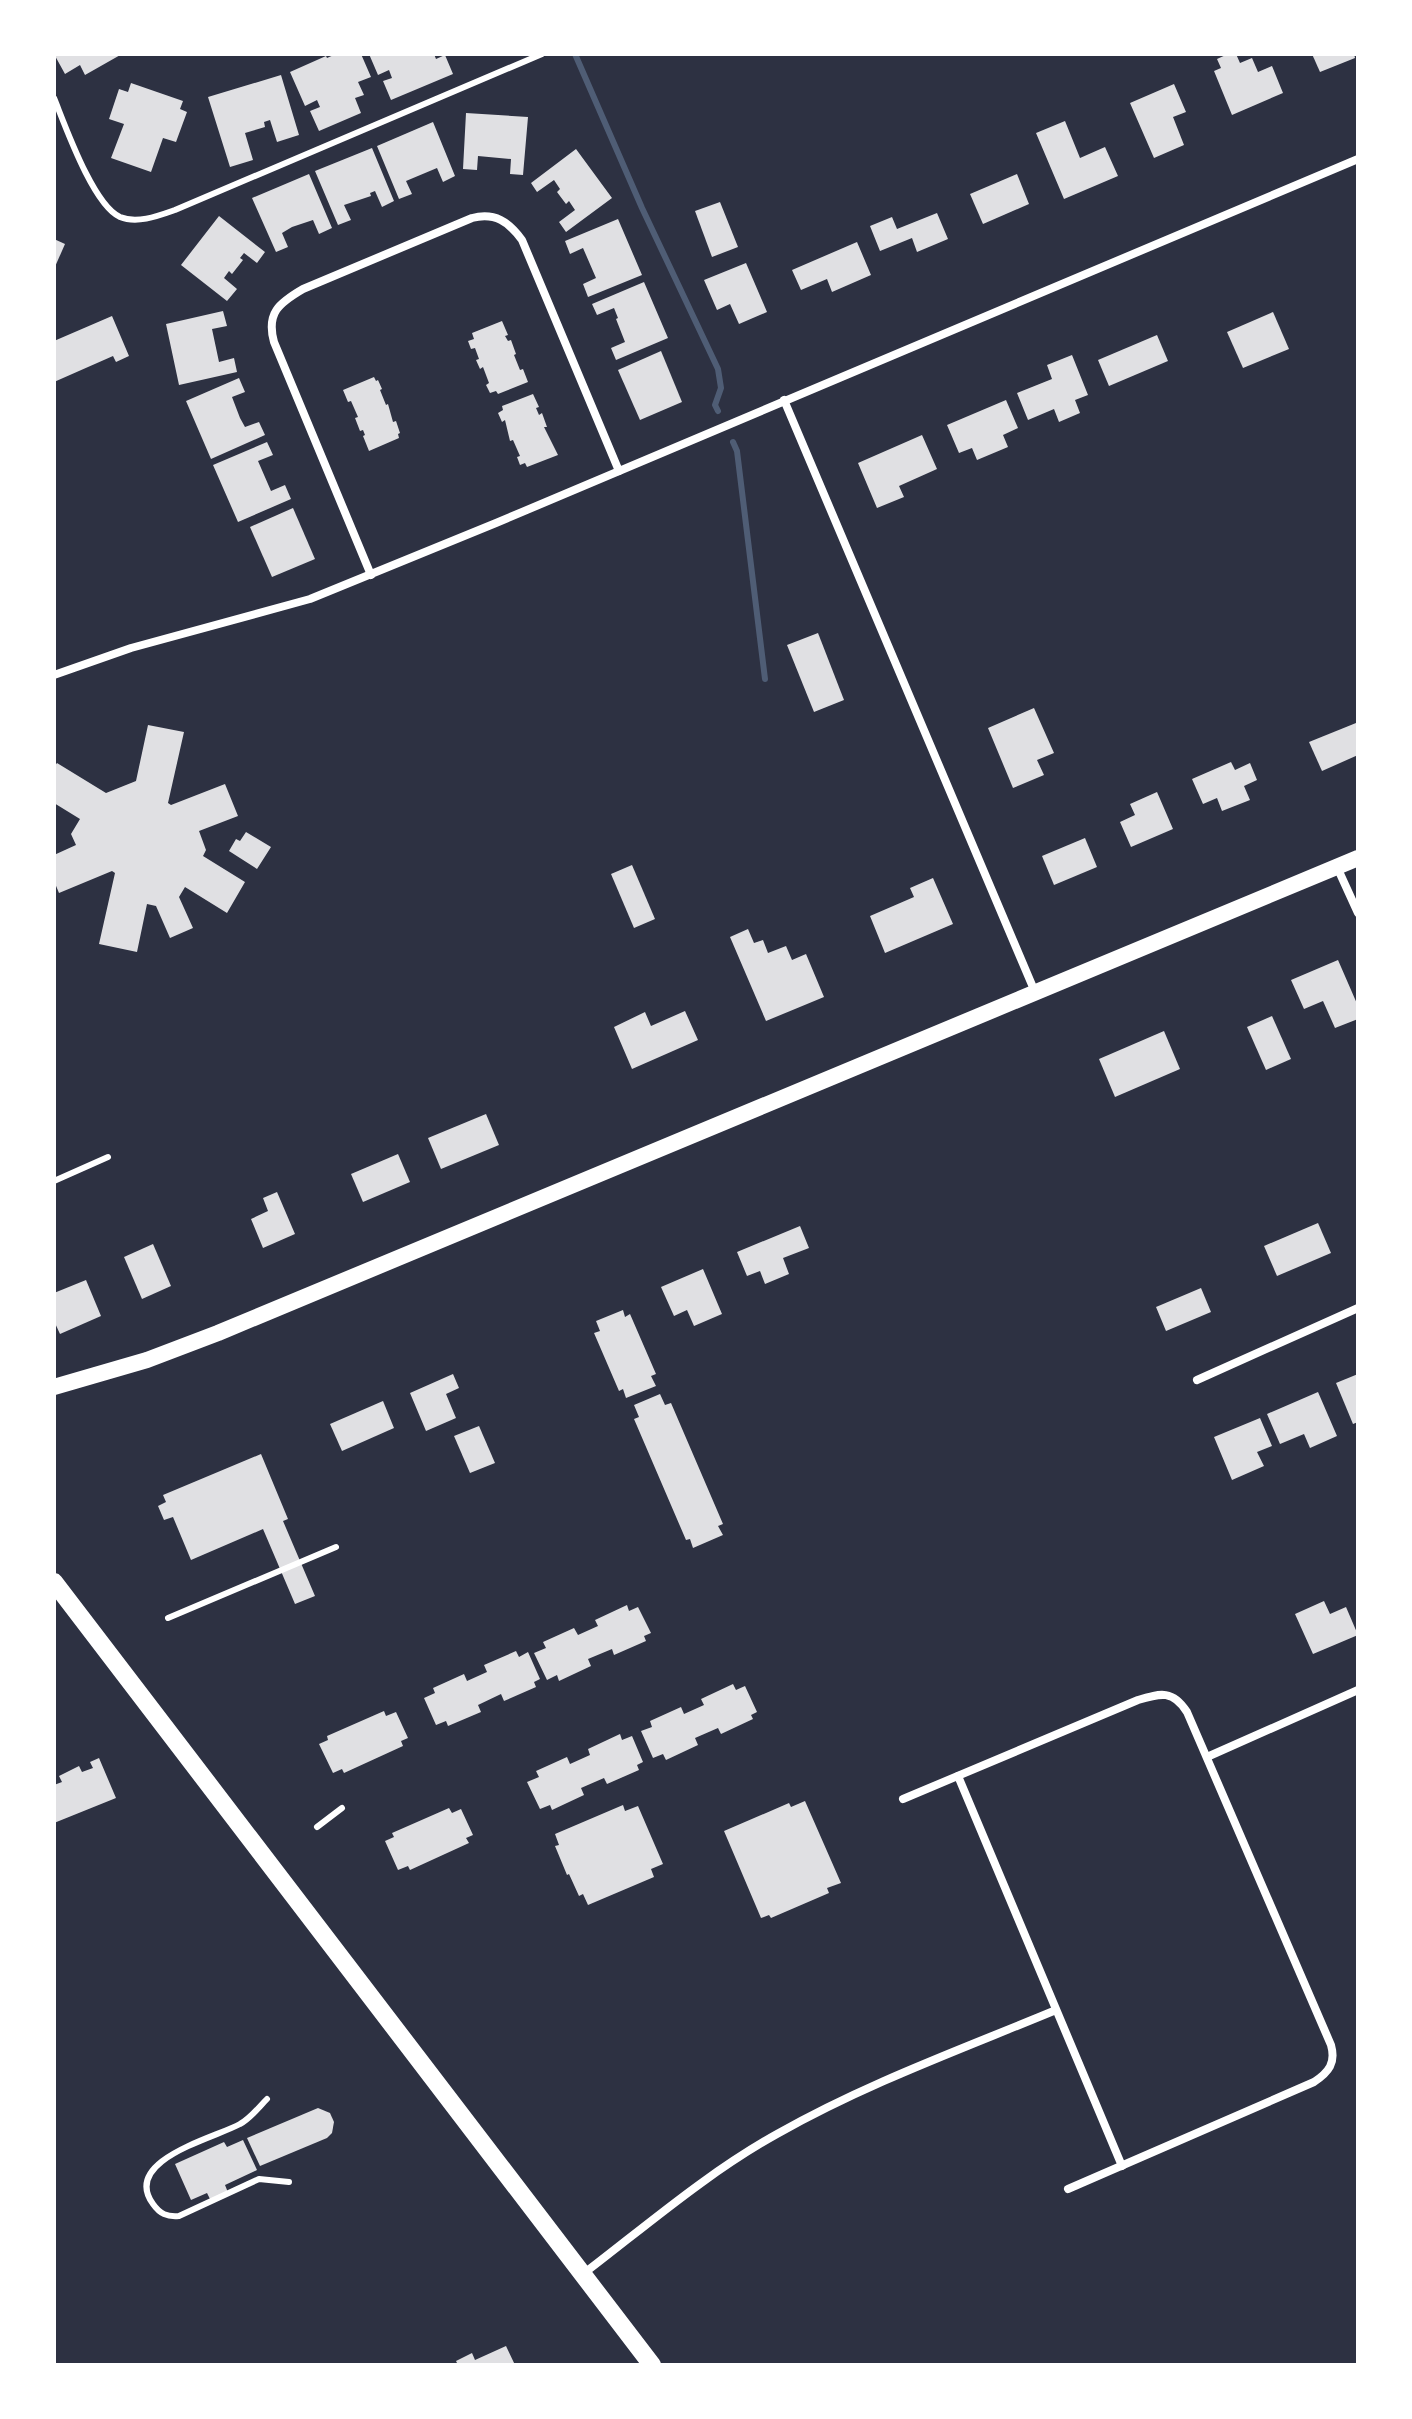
<svg xmlns="http://www.w3.org/2000/svg" width="1412" height="2419" font-family="'Titillium Web',sans-serif">
<rect width="100%" height="100%" fill="#2d3142"/>
<g fill="none" stroke-linecap="round" stroke-linejoin="round">
<g stroke="#4f5d75" stroke-width="6">
<polyline points="575,54 642,208 718,369 721,388 715,405 718,411"/>
<polyline points="733,442 737,451 765,679"/>
</g>
</g>
<g fill="#e0e0e3">
<polygon points="54,54 122,54 85,75 80,65 65,74"/>
<polygon points="336,54 361,54 371,77 358,82 364,95 355,98 361,113 319,131 310,111 320,107 317,100 305,106 290,72 326,56 327,58"/>
<polygon points="369,54 434,54 436,59 445,55 453,74 391,100 383,81 392,78 389,70 378,75"/>
<polygon points="1228,54 1236,54 1240,63 1252,58 1258,72 1272,66 1283,93 1232,115 1214,71 1221,68 1217,59"/>
<polygon points="1312,54 1354,54 1355,58 1320,72"/>
<polygon points="281,75 299,135 277,142 270,120 264,122 265,127 245,133 253,160 230,167 208,97"/>
<polygon points="131,83 183,101 180,109 187,112 176,142 163,138 151,172 111,158 124,124 109,119 119,89 128,92"/>
<polygon points="1174,84 1186,112 1173,117 1184,145 1154,158 1130,103"/>
<polygon points="466,113 528,117 523,175 510,174 511,159 478,156 477,170 463,169"/>
<polygon points="1065,121 1080,158 1105,147 1118,176 1064,199 1036,133"/>
<polygon points="433,122 455,176 443,182 437,168 406,181 412,194 399,199 377,146"/>
<polygon points="372,148 394,201 382,207 375,191 370,193 371,196 344,205 351,220 338,225 315,171"/>
<polygon points="576,149 612,198 566,232 559,222 575,210 569,201 566,204 557,192 560,189 554,180 537,192 531,183"/>
<polygon points="309,174 332,228 319,234 313,220 292,227 282,233 288,247 276,252 252,198"/>
<polygon points="1017,174 1029,204 983,224 970,194"/>
<polygon points="720,202 738,247 712,257 695,211"/>
<polygon points="937,213 948,239 917,252 912,238 880,251 870,226 892,217 897,229"/>
<polygon points="219,216 265,252 257,263 244,253 240,258 243,260 232,274 229,271 224,278 237,289 227,301 181,265"/>
<polygon points="618,219 642,275 588,297 583,284 596,278 583,248 570,254 565,241"/>
<polygon points="54,239 65,244 54,269"/>
<polygon points="857,242 871,275 832,292 827,279 801,290 792,270"/>
<polygon points="746,263 767,312 739,324 730,304 717,310 704,280"/>
<polygon points="644,282 668,338 616,360 611,348 625,342 616,319 618,318 614,308 597,315 592,304"/>
<polygon points="223,311 227,326 212,329 219,362 234,358 237,372 179,385 166,324"/>
<polygon points="1273,312 1289,349 1243,368 1227,332"/>
<polygon points="112,316 129,356 116,362 113,356 54,382 54,341"/>
<polygon points="502,321 508,335 505,336 508,341 511,340 516,354 514,355 520,370 523,369 528,382 498,394 496,391 490,393 486,385 489,383 483,367 480,369 476,360 479,359 475,348 471,349 468,341 474,339 472,333"/>
<polygon points="1157,335 1168,361 1109,386 1098,360"/>
<polygon points="661,351 682,402 640,420 618,370"/>
<polygon points="1072,355 1088,395 1075,400 1080,413 1059,422 1054,409 1028,420 1017,393 1052,379 1047,365"/>
<polygon points="374,377 376,381 378,380 382,389 380,390 386,405 388,404 393,422 396,421 400,433 398,434 399,438 369,451 363,436 365,435 363,430 360,431 355,418 358,417 351,401 348,402 343,390"/>
<polygon points="239,378 245,392 232,397 240,418 245,427 259,422 265,435 211,459 186,401"/>
<polygon points="533,394 539,407 536,408 539,415 542,413 547,427 544,427 558,455 527,467 525,463 520,465 517,457 520,456 513,440 510,441 505,420 502,422 498,413 503,410 502,406"/>
<polygon points="1006,400 1018,428 1003,435 1008,447 977,460 972,448 959,453 947,425"/>
<polygon points="922,435 937,469 899,486 904,497 877,508 858,463"/>
<polygon points="267,442 273,455 258,461 271,491 285,485 291,499 238,522 213,465"/>
<polygon points="293,508 315,559 272,577 250,527"/>
<polygon points="818,633 844,700 814,712 787,645"/>
<polygon points="1034,708 1054,753 1037,760 1044,775 1013,788 988,728"/>
<polygon points="1356,723 1358,728 1358,755 1322,771 1309,742"/>
<polygon points="148,725 184,732 168,803 171,805 225,784 238,816 199,831 206,850 203,856 245,882 227,913 185,887 179,897 193,928 170,938 156,906 147,904 137,952 99,944 115,873 112,871 59,893 54,881 54,855 76,845 71,834 80,819 54,803 54,767 57,763 106,793 136,781"/>
<polygon points="1231,762 1235,770 1250,763 1257,780 1244,786 1250,800 1222,811 1217,798 1203,804 1192,779"/>
<polygon points="1157,792 1173,829 1131,847 1120,822 1135,815 1130,804"/>
<polygon points="246,832 271,847 257,869 229,851 236,839 240,841"/>
<polygon points="1085,838 1097,867 1054,885 1042,856"/>
<polygon points="632,865 655,919 634,928 611,874"/>
<polygon points="933,878 953,924 885,953 870,916 914,897 910,888"/>
<polygon points="748,929 754,943 763,940 768,953 786,946 792,960 806,954 824,997 766,1021 730,937"/>
<polygon points="1338,960 1358,1006 1358,1019 1335,1028 1323,1001 1304,1009 1291,980"/>
<polygon points="685,1011 698,1040 632,1069 614,1027 645,1012 651,1026"/>
<polygon points="1272,1016 1291,1059 1266,1070 1247,1027"/>
<polygon points="1164,1031 1180,1069 1115,1097 1099,1059"/>
<polygon points="486,1114 499,1145 441,1169 428,1138"/>
<polygon points="398,1154 410,1182 363,1202 351,1174"/>
<polygon points="277,1192 295,1234 263,1248 251,1219 268,1211 263,1198"/>
<polygon points="1318,1223 1331,1253 1277,1276 1264,1246"/>
<polygon points="800,1226 809,1248 783,1258 789,1274 765,1284 760,1271 747,1276 737,1252"/>
<polygon points="153,1244 171,1286 142,1299 124,1257"/>
<polygon points="703,1269 722,1314 694,1326 687,1310 674,1316 661,1287"/>
<polygon points="86,1280 101,1316 60,1334 54,1321 54,1293"/>
<polygon points="1201,1288 1211,1312 1166,1331 1156,1307"/>
<polygon points="623,1310 625,1317 630,1314 656,1374 651,1376 656,1386 626,1398 623,1389 619,1391 594,1333 600,1331 596,1321"/>
<polygon points="453,1374 459,1388 446,1394 456,1418 426,1431 410,1393"/>
<polygon points="1358,1374 1358,1422 1353,1424 1336,1383"/>
<polygon points="1318,1392 1337,1436 1310,1448 1304,1434 1280,1444 1267,1414"/>
<polygon points="660,1394 665,1405 671,1403 723,1524 718,1526 723,1535 693,1548 690,1539 686,1540 634,1419 639,1417 634,1405"/>
<polygon points="383,1401 394,1428 342,1451 330,1424"/>
<polygon points="1260,1418 1272,1446 1257,1452 1264,1466 1232,1480 1214,1437"/>
<polygon points="479,1426 495,1463 470,1473 454,1436"/>
<polygon points="261,1454 288,1519 283,1521 315,1596 295,1604 263,1529 191,1560 173,1517 164,1520 158,1506 166,1502 163,1495"/>
<polygon points="1324,1601 1330,1614 1346,1607 1358,1635 1313,1654 1295,1614"/>
<polygon points="627,1605 629,1611 638,1607 651,1633 644,1636 646,1641 614,1655 612,1649 588,1659 591,1666 559,1681 557,1675 547,1680 534,1653 546,1648 543,1642 574,1628 578,1635 598,1626 595,1620"/>
<polygon points="516,1651 519,1657 528,1652 540,1679 534,1682 536,1687 504,1701 501,1694 478,1705 481,1712 448,1726 446,1721 436,1725 424,1698 435,1693 433,1688 464,1674 467,1681 487,1672 484,1665"/>
<polygon points="733,1684 736,1690 745,1686 757,1712 751,1715 753,1719 721,1734 718,1728 695,1738 698,1745 666,1760 663,1754 653,1758 641,1731 652,1727 650,1721 681,1707 684,1714 704,1705 701,1699"/>
<polygon points="384,1711 386,1716 396,1712 408,1738 401,1741 403,1746 344,1773 342,1769 333,1773 319,1744 328,1740 327,1736"/>
<polygon points="620,1734 622,1740 632,1736 643,1762 637,1765 639,1770 607,1784 604,1778 581,1788 584,1795 552,1810 550,1805 540,1809 527,1782 539,1777 536,1771 567,1757 570,1764 590,1755 588,1749"/>
<polygon points="99,1758 116,1798 54,1823 54,1785 62,1782 59,1776 79,1766 82,1772 93,1768 90,1762"/>
<polygon points="805,1801 841,1883 827,1888 829,1893 771,1918 769,1915 761,1918 724,1831 789,1803 791,1807"/>
<polygon points="623,1805 625,1811 638,1806 663,1864 651,1869 654,1877 588,1905 583,1894 579,1896 569,1874 567,1875 555,1846 559,1845 555,1834"/>
<polygon points="449,1808 452,1813 461,1809 473,1835 466,1838 469,1843 410,1870 408,1866 398,1870 385,1841 394,1837 392,1833"/>
<polygon points="318,2108 330,2113 334,2122 332,2133 327,2138 260,2166 247,2138"/>
<polygon points="243,2140 257,2170 225,2185 229,2195 212,2203 207,2193 191,2200 175,2164 224,2142 227,2147"/>
<polygon points="506,2346 515,2365 458,2365 456,2361 472,2353 475,2360"/>
</g>
<g fill="none" stroke-linecap="round" stroke-linejoin="round">
<g stroke="#fff" stroke-width="6">
<path d="M54,98c11,27 39,107 66,119 17,7 38,-1 55,-7l367,-156"/>
<polyline points="54,1181 108,1157"/>
<polyline points="168,1618 336,1547"/>
<polyline points="317,1827 342,1808"/>
<path d="M267,2099c-8,8 -17,20 -27,25 -25,14 -119,36 -87,80 7,10 14,13 26,12l80,-37 30,3"/>
</g>
<g stroke="#fff" stroke-width="8">
<polyline points="784,400 1035,992"/>
<path d="M371,575l-97,-233c-8,-29 5,-39 29,-53l169,-71c23,-6 37,4 50,22l97,231"/>
<polyline points="54,675 131,648 310,599 496,523 1358,159"/>
<polyline points="1337,867 1358,913"/>
<polyline points="1197,1380 1358,1308"/>
<polyline points="1207,1757 1358,1690"/>
<polyline points="958,1776 1122,2166"/>
<path d="M903,1799l235,-99c23,-7 35,-10 49,12l144,333c5,18 -2,27 -17,37l-246,107"/>
<path d="M583,2274c63,-48 124,-101 194,-140 88,-50 185,-85 279,-124"/>
</g>
<polyline stroke="#fff" stroke-width="16" points="54,1387 147,1360 218,1333 1358,858"/>
<polyline stroke="#fff" stroke-width="18" points="54,1582 652,2365"/>
</g>
<rect width="1412" height="2419" fill="none" stroke="#ffffff" stroke-width="112"/>
</svg>
